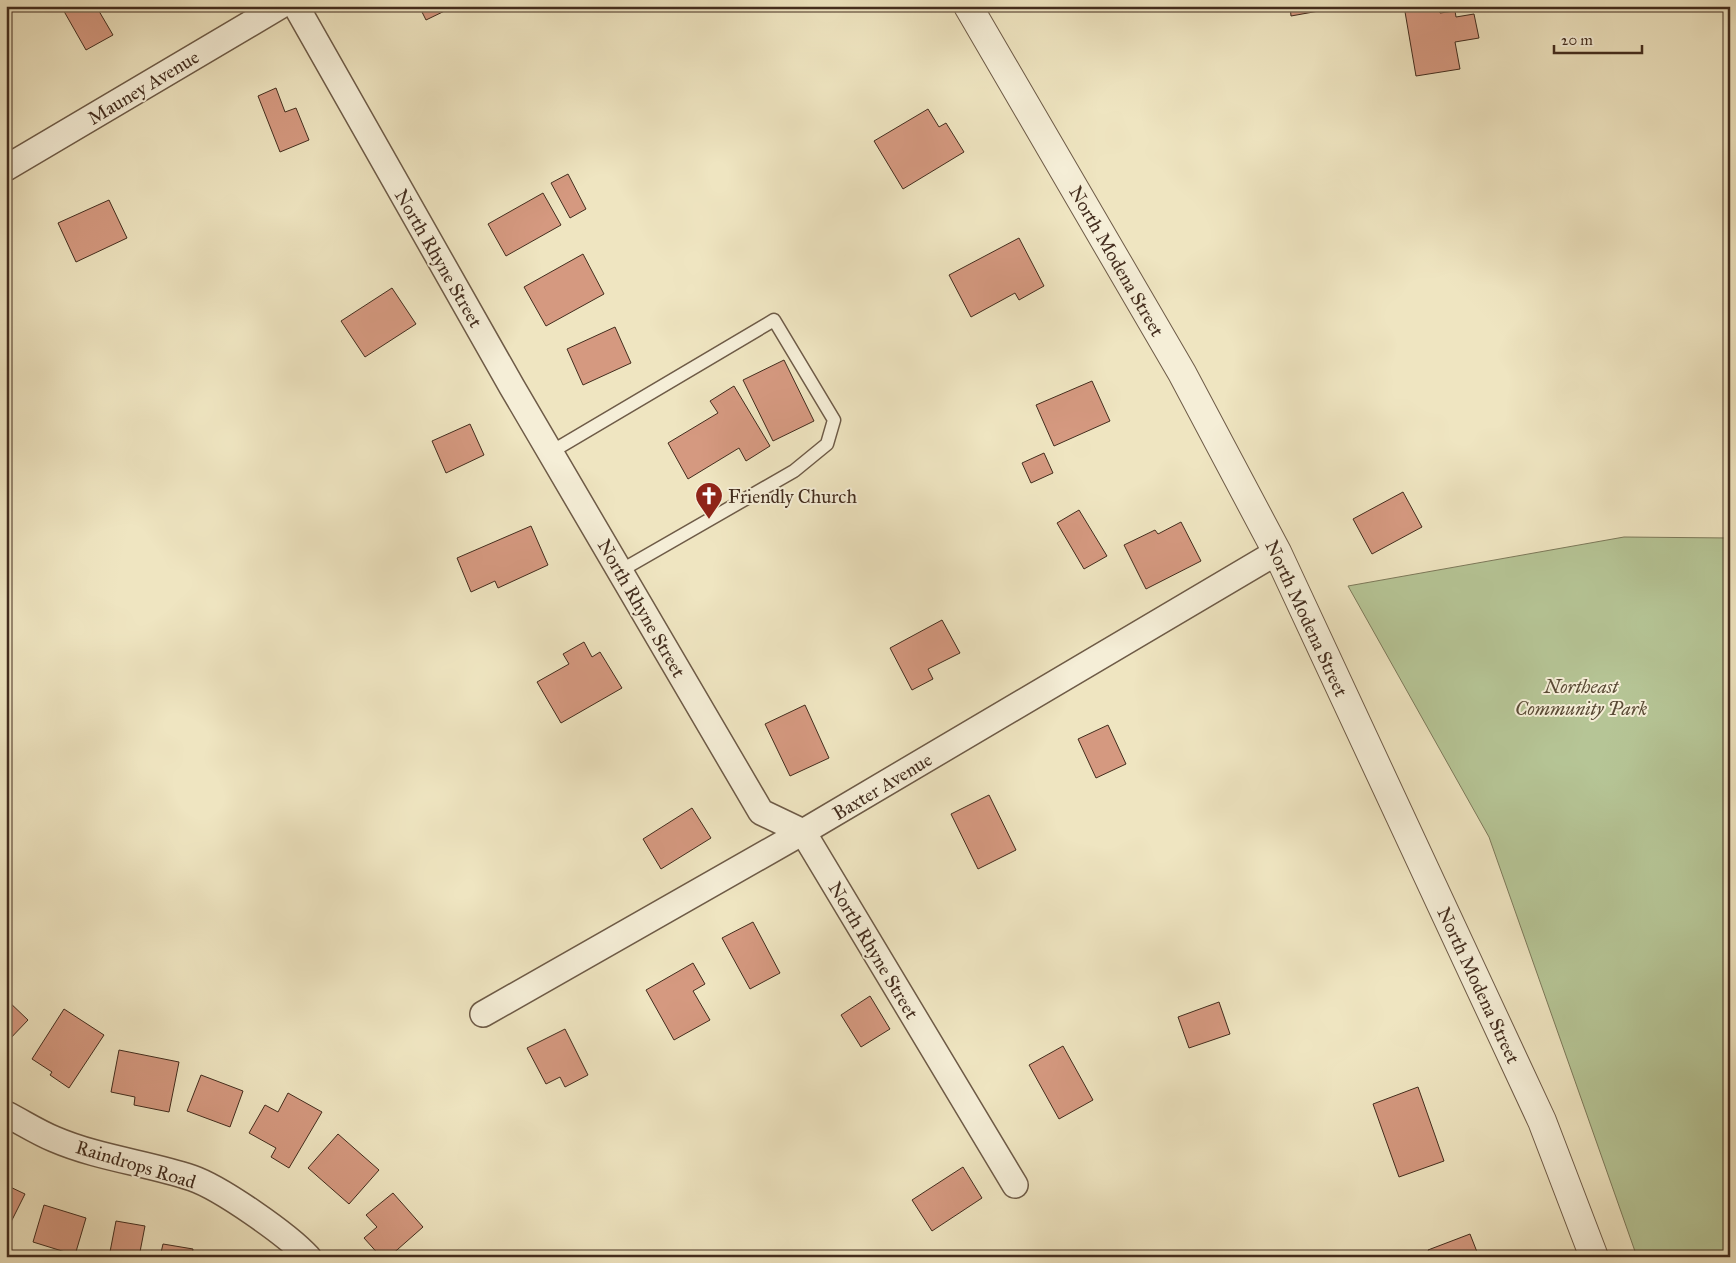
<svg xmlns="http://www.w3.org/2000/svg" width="1736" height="1263" font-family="'IM FELL Great Primer',serif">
<rect width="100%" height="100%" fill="#efe5c1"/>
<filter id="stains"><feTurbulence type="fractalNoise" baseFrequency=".004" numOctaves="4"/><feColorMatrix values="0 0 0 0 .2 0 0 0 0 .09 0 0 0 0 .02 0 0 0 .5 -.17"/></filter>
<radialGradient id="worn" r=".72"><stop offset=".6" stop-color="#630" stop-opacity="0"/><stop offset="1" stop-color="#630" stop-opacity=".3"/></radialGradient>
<polygon fill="#b6c596" stroke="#7c795a" points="1624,537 1730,538 1730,1257 1637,1257 1489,837 1348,586"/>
<g fill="#d59980" stroke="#432d1e">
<polygon points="61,6 96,6 113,35 86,50"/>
<polygon points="419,6 455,6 426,20"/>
<polygon points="1290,6 1330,6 1330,9 1291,16"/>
<polygon points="1404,6 1439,6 1440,13 1455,11 1456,17 1474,14 1479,38 1455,42 1460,69 1416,76"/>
<polygon points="276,88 285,112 296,108 309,140 280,152 258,96"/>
<polygon points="928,109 939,127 946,123 964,152 903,189 874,141"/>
<polygon points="568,174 586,209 570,218 551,183"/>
<polygon points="543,193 561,225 506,256 488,224"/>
<polygon points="109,200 127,238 76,262 58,223"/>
<polygon points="1019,238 1044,286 1019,300 1015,293 971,317 949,275"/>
<polygon points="583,254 604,294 546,326 524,287"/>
<polygon points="392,288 416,324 365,357 341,321"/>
<polygon points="615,327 631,363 583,385 567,349"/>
<polygon points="784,360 814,421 773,441 743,380"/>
<polygon points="1092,381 1110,421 1054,446 1036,405"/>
<polygon points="734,386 770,446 746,461 739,448 688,479 668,443 718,413 710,401"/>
<polygon points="470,424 484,455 446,473 432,441"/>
<polygon points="1044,453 1053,473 1031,483 1022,463"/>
<polygon points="1403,492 1422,527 1372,554 1353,519"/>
<polygon points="1079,510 1107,556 1084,569 1057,523"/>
<polygon points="1181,522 1201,561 1146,589 1124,545 1155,530 1158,534"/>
<polygon points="531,526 548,565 498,588 495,581 471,592 457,558"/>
<polygon points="942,620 960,653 928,669 933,679 912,690 890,648"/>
<polygon points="584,642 592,657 600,652 622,688 561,723 537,682 569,664 563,654"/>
<polygon points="805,705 829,758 790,776 765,724"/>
<polygon points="1108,725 1126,764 1096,778 1078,739"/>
<polygon points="989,795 1016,850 978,869 951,814"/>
<polygon points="692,808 711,838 661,869 643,839"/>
<polygon points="753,922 780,973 750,989 722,938"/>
<polygon points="693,963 705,984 693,991 710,1020 674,1040 646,990"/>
<polygon points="870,996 890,1029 861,1047 841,1015"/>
<polygon points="6,999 28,1020 6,1043"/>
<polygon points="1219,1002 1230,1034 1189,1048 1178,1017"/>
<polygon points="64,1009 104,1035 69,1088 50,1075 52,1072 32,1059"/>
<polygon points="565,1029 588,1075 565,1087 560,1077 546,1084 527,1048"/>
<polygon points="1063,1046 1093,1100 1059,1119 1029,1065"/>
<polygon points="119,1050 179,1062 169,1112 134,1105 135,1097 111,1092"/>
<polygon points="201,1075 243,1091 230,1127 187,1111"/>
<polygon points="1418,1087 1444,1161 1399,1177 1373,1104"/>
<polygon points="288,1093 322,1112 289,1168 271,1157 276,1148 249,1133 265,1105 278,1112"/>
<polygon points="338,1134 379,1170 349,1204 308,1168"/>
<polygon points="963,1167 982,1198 932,1231 912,1200"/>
<polygon points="6,1185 25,1194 6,1232"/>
<polygon points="393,1193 423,1227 389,1257 381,1257 364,1238 377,1227 366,1215"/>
<polygon points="44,1205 86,1218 75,1255 33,1242"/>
<polygon points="116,1221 145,1226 139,1257 109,1257"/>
<polygon points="1470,1234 1479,1257 1431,1257 1428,1250"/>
<polygon points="163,1244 193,1249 192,1257 160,1257"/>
</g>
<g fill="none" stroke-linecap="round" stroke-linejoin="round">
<defs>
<polyline id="service" points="551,452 774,320 834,420 827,444 794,471 620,571"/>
<g id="minor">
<polyline points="296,6 512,387 761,812 803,832 1015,1185"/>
<polyline points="6,168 280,6"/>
<polyline points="483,1014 803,832 1277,552"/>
<path d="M6,1114c16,8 31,18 48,25 44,19 93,24 138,39 29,10 96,57 116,79"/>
</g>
<polyline id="tertiary" points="968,6 1182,373 1277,552 1542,1121 1594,1257"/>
</defs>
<use href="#service" stroke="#6e5b47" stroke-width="15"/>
<use href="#minor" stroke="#6e5b47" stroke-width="28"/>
<use href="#tertiary" stroke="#6e5b47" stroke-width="30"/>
<use href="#service" stroke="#f5eed7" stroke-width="12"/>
<use href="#minor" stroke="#f5eed7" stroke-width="25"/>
<use href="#tertiary" stroke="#f5eed7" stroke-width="28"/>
</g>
<defs>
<symbol id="church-pin" viewBox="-11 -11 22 30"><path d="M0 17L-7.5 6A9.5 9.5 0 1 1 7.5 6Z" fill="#8f2418" stroke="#f5eed7"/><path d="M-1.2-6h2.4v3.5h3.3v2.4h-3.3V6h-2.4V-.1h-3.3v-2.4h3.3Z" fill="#fff"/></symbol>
</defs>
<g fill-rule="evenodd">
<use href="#church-pin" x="693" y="480" width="32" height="43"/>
</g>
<g text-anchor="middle" stroke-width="4" stroke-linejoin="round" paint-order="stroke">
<g font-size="19" fill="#432d1e" stroke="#f5eed7">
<text transform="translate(143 87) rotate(-31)" y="7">Mauney Avenue</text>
<text transform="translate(439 258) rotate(60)" y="7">North Rhyne Street</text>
<text transform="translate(1117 261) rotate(60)" y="7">North Modena Street</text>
<text transform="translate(642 608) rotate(60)" y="7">North Rhyne Street</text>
<text transform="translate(1307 618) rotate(65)" y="7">North Modena Street</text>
<text transform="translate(882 786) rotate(-31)" y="7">Baxter Avenue</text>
<text transform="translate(874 950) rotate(59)" y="7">North Rhyne Street</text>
<text transform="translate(1479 985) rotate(65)" y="7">North Modena Street</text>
<text transform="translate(136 1164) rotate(17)" y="7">Raindrops Road</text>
</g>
<g font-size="19" fill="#432d1e" stroke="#f5eed7" text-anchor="start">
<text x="728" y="503">Friendly Church</text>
</g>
<g font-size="19" font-style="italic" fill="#5a4b36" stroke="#f5eed7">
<text x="1581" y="693">Northeast<tspan x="1581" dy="22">Community Park</tspan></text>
</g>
</g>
<rect width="1736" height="1263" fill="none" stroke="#efe5c1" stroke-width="25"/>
<rect x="8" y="8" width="1721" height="1248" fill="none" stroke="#432d1e" stroke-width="2.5"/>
<rect x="12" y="12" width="1711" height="1238" fill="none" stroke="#432d1e"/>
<path d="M1554 45v8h88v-8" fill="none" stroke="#432d1e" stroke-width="2.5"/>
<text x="1561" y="45" font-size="15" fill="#432d1e" stroke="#f5eed7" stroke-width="4" paint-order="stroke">20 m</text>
<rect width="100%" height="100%" filter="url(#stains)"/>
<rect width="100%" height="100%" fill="url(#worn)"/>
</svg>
